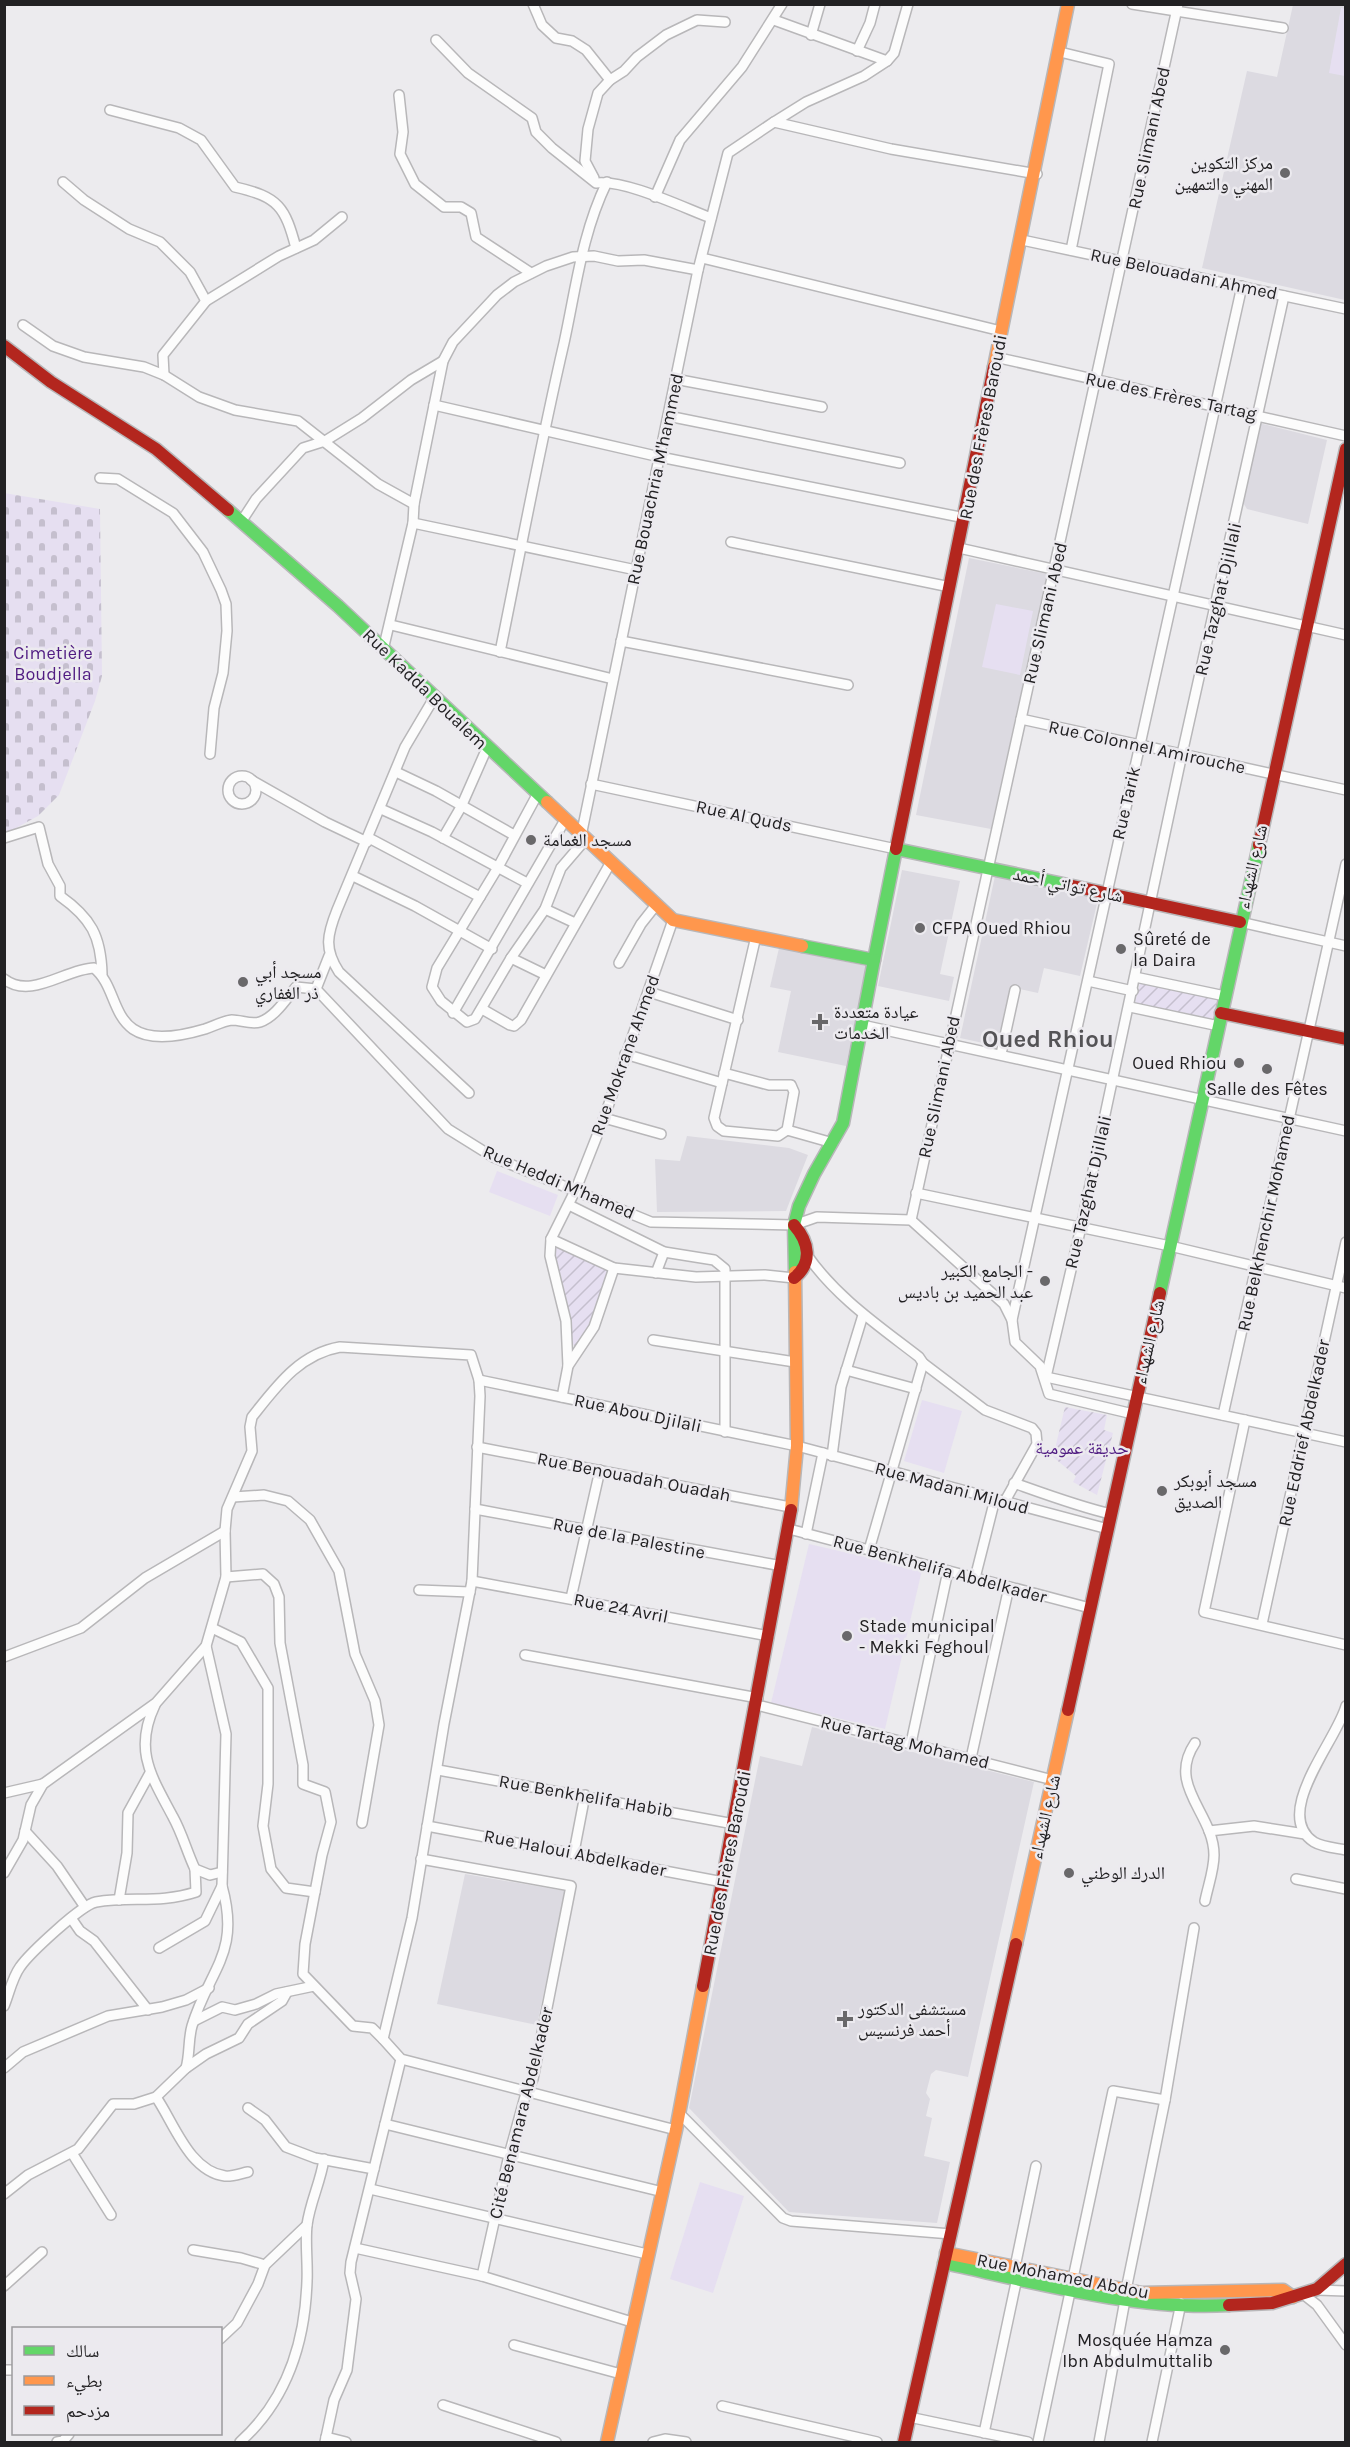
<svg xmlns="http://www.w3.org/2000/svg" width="1350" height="2447" font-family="Karla,'Noto Naskh Arabic',sans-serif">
<defs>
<pattern id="cemetery-stones" width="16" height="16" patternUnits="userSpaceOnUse" patternTransform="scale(1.5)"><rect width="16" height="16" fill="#e6dff1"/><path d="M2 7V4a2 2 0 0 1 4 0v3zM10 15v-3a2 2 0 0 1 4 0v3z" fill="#c5bfce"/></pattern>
<pattern id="garden-furrows" width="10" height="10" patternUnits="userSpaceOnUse" patternTransform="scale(1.5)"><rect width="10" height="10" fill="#e6dff1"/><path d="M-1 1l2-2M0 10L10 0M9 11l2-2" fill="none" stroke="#c5bfce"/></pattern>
</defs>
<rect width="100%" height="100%" fill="#ecebee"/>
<g fill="#dcdae1">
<polygon points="1338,4 1345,6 1345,300 1202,268 1247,71 1277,77 1293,5"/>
<polygon points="1259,423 1327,440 1308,524 1247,509 1242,501"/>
<polygon points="969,558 1047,574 991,829 916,815"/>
<polygon points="902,870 960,881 940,974 954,977 949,1001 878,986"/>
<polygon points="995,876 1098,899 1080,976 1044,968 1038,993 1010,987 997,1046 960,1038"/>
<polygon points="779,948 866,966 846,1066 778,1052 791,991 770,987"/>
<polygon points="687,1136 789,1148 808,1155 786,1211 657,1212 655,1159 680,1161"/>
<polygon points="812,1727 1034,1782 968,2077 936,2070 931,2074 926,2093 930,2099 926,2116 932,2118 924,2156 950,2162 937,2223 789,2212 689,2108 760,1756 802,1766"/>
<polygon points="465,1874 565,1891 537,2025 437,2004"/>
</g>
<g fill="#e6dff1">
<polygon points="1341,8 1345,9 1345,76 1329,73"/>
<polygon points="996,604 1033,611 1020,675 982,667"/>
<polygon points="497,1171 558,1195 550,1216 489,1192"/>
<polygon points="922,1400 962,1411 944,1473 904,1461"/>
<polygon points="809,1544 922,1570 885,1729 771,1703"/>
<polygon points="700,2182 744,2196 713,2293 670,2279"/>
</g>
<polygon fill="url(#cemetery-stones)" points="4,493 100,509 102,676 95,701 59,795 38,816 5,834"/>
<g fill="url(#garden-furrows)">
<polygon points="1140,983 1217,999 1213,1020 1135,1003"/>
<polygon points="554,1246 611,1270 591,1326 576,1348 570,1340 554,1260"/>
<polygon points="1065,1407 1107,1415 1104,1430 1113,1433 1097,1495 1073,1482 1076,1476 1053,1457"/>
</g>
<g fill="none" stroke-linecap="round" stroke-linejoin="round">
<defs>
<g id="street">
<polyline points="533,4 542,25 556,38 572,41 586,50 610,80"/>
<polyline points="1132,4 1283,28"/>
<polyline points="774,20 887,61"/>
<polyline points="811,35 820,4"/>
<path d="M436,40l32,33 64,45 4,14 16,16 44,35c28,-4 86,24 115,35"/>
<polyline points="857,51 870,23 875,4"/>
<polyline points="1060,52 1109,64 1071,250"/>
<polyline points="399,95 403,132 400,154 415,184 444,207 461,207 471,213 476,237 531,273"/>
<path d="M110,110l69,18 22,12 34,47c44,10 50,20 61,61"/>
<polyline points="774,122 806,102 864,76 887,61 894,53 908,4"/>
<polyline points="594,178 585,161 588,129 598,93 610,80 624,71 637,57 666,35 697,20 725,22"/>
<polyline points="63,182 84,200 129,229 160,242 190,272 206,301"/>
<polyline points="655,197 680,140 742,67 782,4"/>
<polyline points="1022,240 1346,309"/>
<polyline points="702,258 1001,331"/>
<polyline points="23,325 53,346 84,357 144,367 164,375 199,397 235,410 298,421 378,484 414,504"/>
<polyline points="995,357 1346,436"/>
<polyline points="164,375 163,355 206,301 279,256 314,240 342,217"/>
<polyline points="675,379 822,407"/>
<polyline points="434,405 660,457 965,518"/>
<polyline points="668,416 900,463"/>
<polyline points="100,478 118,479 173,513 203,552 221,590 226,604 227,631 223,673 214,708 210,754"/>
<polyline points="241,522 256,499 303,448 325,441 362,418 411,380 443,361"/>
<polyline points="413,523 636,570"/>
<polyline points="731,542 950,587"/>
<polyline points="959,548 1346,635"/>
<polyline points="391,625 613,679"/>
<polyline points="621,641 848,685"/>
<polyline points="383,650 413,523 414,504 443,361 453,342 497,295 514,282 546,266 573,257 594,256 618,261 644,260 698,270"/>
<path d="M500,652c21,-103 40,-206 64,-309 12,-55 18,-110 43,-161"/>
<path d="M434,698l-29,49 -68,163c-10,25 -13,39 2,62l130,121"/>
<polyline points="1021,719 1346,790"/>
<polyline points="396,772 436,791 514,835"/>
<circle cx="242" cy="790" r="14"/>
<polyline points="251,780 325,822 367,842"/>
<polyline points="591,784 896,849"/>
<polyline points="537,795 497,869 437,968 432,987 441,1001 467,1022 475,1019 511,958 545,909 561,868 585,840"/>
<polyline points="381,809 432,832 527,883"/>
<polyline points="581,836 698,270 728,153 774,122 891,149 1037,174"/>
<path d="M4,838l35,-11 9,37 12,22v10c31,22 41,40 42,78"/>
<polyline points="369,838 480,897"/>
<polyline points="443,838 461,807 487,748"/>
<polyline points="353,876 415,906 492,949"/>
<polyline points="545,909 575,923"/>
<polyline points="1240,922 1346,946"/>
<polyline points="511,958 546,975"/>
<polyline points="619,963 641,924 656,905"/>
<polyline points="1135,977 1225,996"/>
<path d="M4,979c27,21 61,-10 90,-11 20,16 18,46 39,61 19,13 52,6 72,0 9,-3 18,-8 27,-9 9,0 19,5 28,2 15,-5 26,-23 36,-35l20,2"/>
<polyline points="1088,981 1133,991"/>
<polyline points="316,989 448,1129 493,1157 651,1222 794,1225 817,1217 911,1220 1004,1304 1012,1320 1015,1342 1040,1366 1049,1394 1133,1414"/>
<polyline points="316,989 329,956"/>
<polyline points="649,992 738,1020"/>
<polyline points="1130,1007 1219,1026"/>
<polyline points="482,1009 510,1025 514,1026 521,1020 611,862"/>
<polyline points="453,1013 565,820"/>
<polyline points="862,1025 1346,1131"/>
<polyline points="625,1054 722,1083"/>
<polyline points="1001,1054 1015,990"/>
<polyline points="724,1073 769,1085 791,1085 794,1092 787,1130 778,1136 724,1131 717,1126 714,1118 756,936"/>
<polyline points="604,1118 661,1134"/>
<polyline points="787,1130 833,1143"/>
<polyline points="916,1193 1170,1246 1346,1288"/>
<polyline points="569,1205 664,1252 714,1260 725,1269 725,1432"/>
<polyline points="911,1220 1178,4"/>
<polyline points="551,1239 614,1268 696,1277 765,1275 794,1278"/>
<path d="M807,1255c29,42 72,71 112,102l4,6 62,47 47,18 4,5 1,11 -32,57"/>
<polyline points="656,1273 664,1252"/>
<polyline points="1012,1320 1242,286"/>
<polyline points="653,1340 795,1362"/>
<polyline points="568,1366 566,1321 550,1256 551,1239 576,1189 604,1118 673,920"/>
<polyline points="846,1370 916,1389"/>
<polyline points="1046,1377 1081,1227 1182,754 1284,296"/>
<polyline points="1046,1377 1346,1442"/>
<polyline points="479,1380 797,1446 1108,1529"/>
<polyline points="562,1397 568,1366 594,1327 614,1268"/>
<polyline points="1223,1415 1346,864"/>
<polyline points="1245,1420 1204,1612 1346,1645"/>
<polyline points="477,1447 790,1507"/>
<polyline points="832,1456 841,1387 863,1315"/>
<path d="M1014,1483c31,11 66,24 97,31"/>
<polyline points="233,1497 264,1495 288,1501 310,1520 339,1571 355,1654 375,1701 379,1725 362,1823"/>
<polyline points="475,1509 782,1566"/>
<polyline points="789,1529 1090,1608"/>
<polyline points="806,1534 823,1453"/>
<polyline points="869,1550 923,1363"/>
<polyline points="226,1577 263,1574 274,1584 279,1597 280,1643 303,1765 303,1784 325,1792 331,1822 322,1855 305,1944 303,1974 353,2026 372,2028 383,2039"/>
<polyline points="975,1578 995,1499"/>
<polyline points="472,1581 769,1636"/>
<polyline points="419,1590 470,1592"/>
<polyline points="571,1598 600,1470"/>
<polyline points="1262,1624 1346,1242"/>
<polyline points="212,1628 241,1642 268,1688 268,1784 263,1826 271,1869 286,1888 315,1892"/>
<polyline points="525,1655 758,1698"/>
<polyline points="4,1657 81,1628 145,1578 225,1531"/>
<path d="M155,1705c-22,46 -3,72 18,112 9,16 14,35 22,52l15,6 12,-3"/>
<polyline points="757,1705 1053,1780"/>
<path d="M1346,1706c-9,34 -75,108 -32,136 8,5 22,6 32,8"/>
<polyline points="911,1743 948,1571"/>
<path d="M1195,1743c-29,43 19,70 19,112 0,15 -6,31 -9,46"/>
<polyline points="971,1758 1009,1587"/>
<polyline points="438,1770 734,1824"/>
<polyline points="4,1793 43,1784"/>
<polyline points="427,1826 723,1882"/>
<polyline points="25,1831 57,1866 85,1907"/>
<polyline points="1209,1831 1254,1826 1305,1834"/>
<polyline points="574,1852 585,1795"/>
<polyline points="421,1859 571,1886 533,2079 526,2093 509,2155 482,2276"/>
<path d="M4,1873l19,-33 8,-35 12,-21 113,-81 50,-57 20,-69 -1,-46 2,-22 25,-58 -2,-24 2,-10c24,-30 47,-63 88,-70l131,8 8,25 1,16 -8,185 -28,143 -32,194 -29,121 18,20 275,71"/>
<polyline points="1296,1879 1346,1889"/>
<polyline points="119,1900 127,1853 128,1813 150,1773"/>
<polyline points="71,1918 80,1931 94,1941 148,2010"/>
<polyline points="159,1948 205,1921 222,1886 226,1734 206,1646"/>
<path d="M4,2006c5,-12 8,-28 16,-39 9,-13 61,-62 76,-65 36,-6 63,2 100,-10l-1,-23"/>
<polyline points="194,2021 222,2007 235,2010 256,2004 276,1994 314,1986"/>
<polyline points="4,2068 23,2052 108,2016 162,2007 186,2000 209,1988"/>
<path d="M186,2068c4,-14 2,-28 6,-42 17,-57 49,-72 30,-140"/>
<path d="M156,2097c18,26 33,74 69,79 7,1 17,-3 23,-4"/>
<polyline points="248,2108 265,2120 286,2147 315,2158 374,2169"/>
<polyline points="679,2113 783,2218 791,2221 951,2234"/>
<polyline points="385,2124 663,2192"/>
<polyline points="72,2153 111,2215"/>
<polyline points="370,2189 647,2254"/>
<polyline points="4,2194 28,2175 78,2149 113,2104 134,2104 156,2097 186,2068 206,2054 239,2038 248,2024 282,2001 287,1992"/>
<polyline points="355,2248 482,2276 632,2322"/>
<polyline points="193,2250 241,2258 265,2265"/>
<polyline points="4,2286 42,2252"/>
<polyline points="1126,2290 1165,2100 1194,1928"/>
<polyline points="1317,2290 1346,2291"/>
<polyline points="1303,2294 1317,2305 1346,2345"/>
<polyline points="220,2339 237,2323 258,2284 265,2265 307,2225"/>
<polyline points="514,2345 621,2374"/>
<polyline points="4,2370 14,2370"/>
<polyline points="443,2405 556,2442"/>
<polyline points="722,2406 877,2442"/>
<polyline points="909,2417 1028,2442"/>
<polyline points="984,2433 1017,2278 1015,2267 1036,2166"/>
<polyline points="326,2437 346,2442"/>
<polyline points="57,2442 63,2441 69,2434"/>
<path d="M240,2442c47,-42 65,-99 67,-161 1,-18 -2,-38 0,-56 3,-23 14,-44 17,-66"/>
<polyline points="325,2442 334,2400 347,2370 356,2299 350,2273 351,2262 401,2059"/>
<polyline points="653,2442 665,2439 686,2442"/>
<polyline points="1038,2442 1113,2091 1165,2100"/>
<polyline points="1099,2442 1125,2300"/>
<polyline points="1152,2442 1181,2303"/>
</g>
<g id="fast">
<polyline points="228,510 338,606 547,802"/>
<polyline points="802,946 874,960 896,849 1068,885"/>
<polyline points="795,1272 794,1225 799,1206 814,1174 843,1123 874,960"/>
<polyline points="1160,1293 1259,845"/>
<path d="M944,2263c88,19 195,48 285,42"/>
</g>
<g id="slow">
<polyline points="994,367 1068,4"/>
<polyline points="547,802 673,920 802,946"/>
<polyline points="791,1510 797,1446 795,1272"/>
<polyline points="1016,1944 1068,1710"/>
<polyline points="946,2253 1142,2293 1283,2290 1293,2297"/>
<polyline points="607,2442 676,2130 703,1986"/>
</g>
<g id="jam">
<polyline points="4,346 51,382 156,449 228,510"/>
<polyline points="1259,845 1346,449"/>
<polyline points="896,849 994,367"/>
<polyline points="1068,885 1240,922"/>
<polyline points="1221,1013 1346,1039"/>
<path d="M794,1225c15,17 19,38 0,53"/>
<polyline points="1068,1710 1160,1293"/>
<polyline points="703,1986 791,1510"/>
<polyline points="1229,2305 1272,2303 1317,2289 1346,2264"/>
<polyline points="904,2442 1016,1944"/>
</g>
</defs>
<use href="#street" stroke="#b8b7b9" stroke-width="12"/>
<use href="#fast" stroke="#b8b7b9" stroke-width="15"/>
<use href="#slow" stroke="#b8b7b9" stroke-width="15"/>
<use href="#jam" stroke="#b8b7b9" stroke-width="15"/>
<use href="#street" stroke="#fcfcfc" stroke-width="9"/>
<use href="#fast" stroke="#63d668" stroke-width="12"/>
<use href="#slow" stroke="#ff974d" stroke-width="12"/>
<use href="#jam" stroke="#b3261e" stroke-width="12"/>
</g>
<g fill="#69686a" stroke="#eceaef" stroke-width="2">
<circle cx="1285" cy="173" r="6"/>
<circle cx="531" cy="840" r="6"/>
<circle cx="920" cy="928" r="6"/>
<circle cx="1121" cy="949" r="6"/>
<circle cx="243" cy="982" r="6"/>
<path d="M817 1013h6v6h6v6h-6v6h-6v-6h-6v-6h6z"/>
<circle cx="1239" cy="1063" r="6"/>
<circle cx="1267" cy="1069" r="6"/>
<circle cx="1045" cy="1281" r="6"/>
<circle cx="1162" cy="1491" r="6"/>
<circle cx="847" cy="1636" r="6"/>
<circle cx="1069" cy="1873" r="6"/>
<path d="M842 2010h6v6h6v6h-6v6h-6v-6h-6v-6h6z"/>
<circle cx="1225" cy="2350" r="6"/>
</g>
<g text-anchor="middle" stroke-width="5" stroke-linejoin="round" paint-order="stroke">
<g font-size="18" fill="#222123" stroke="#eceaef">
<text transform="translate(1149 138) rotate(-78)" y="6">Rue Slimani Abed</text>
<text transform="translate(1184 274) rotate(12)" y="6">Rue Belouadani Ahmed</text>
<text transform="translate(1171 396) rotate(12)" y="6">Rue des Frères Tartag</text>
<text transform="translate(983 427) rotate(-79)" y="6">Rue des Frères Baroudi</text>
<text transform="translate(655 479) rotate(-78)" y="6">Rue Bouachria M'hammed</text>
<text transform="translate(1218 599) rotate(-77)" y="6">Rue Tazghat Djillali</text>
<text transform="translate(1045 613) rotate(-77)" y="6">Rue Slimani Abed</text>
<text transform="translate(425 689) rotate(44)" y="6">Rue Kadda Boualem</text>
<text transform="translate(1147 747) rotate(12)" y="6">Rue Colonnel Amirouche</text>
<text transform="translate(1126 803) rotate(-77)" y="6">Rue Tarik</text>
<text transform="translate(744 816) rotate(12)" y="6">Rue Al Quds</text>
<text transform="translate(1252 867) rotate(-77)" y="6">شارع الشهداء</text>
<text transform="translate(1068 885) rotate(12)" y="6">شارع تواتي أحمد</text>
<text transform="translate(625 1055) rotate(-70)" y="6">Rue Mokrane Ahmed</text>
<text transform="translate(939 1087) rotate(-78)" y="6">Rue Slimani Abed</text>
<text transform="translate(559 1182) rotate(23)" y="6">Rue Heddi M'hamed</text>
<text transform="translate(1088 1192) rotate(-77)" y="6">Rue Tazghat Djillali</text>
<text transform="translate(1266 1223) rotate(-78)" y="6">Rue Belkhenchir Mohamed</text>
<text transform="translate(1149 1342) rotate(-77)" y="6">شارع الشهداء</text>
<text transform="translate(638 1413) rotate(12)" y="6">Rue Abou Djilali</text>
<text transform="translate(1304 1433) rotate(-78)" y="6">Rue Eddrief Abdelkader</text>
<text transform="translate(634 1477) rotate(11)" y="6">Rue Benouadah Ouadah</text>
<text transform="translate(952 1488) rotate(15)" y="6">Rue Madani Miloud</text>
<text transform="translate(629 1538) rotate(11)" y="6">Rue de la Palestine</text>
<text transform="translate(940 1569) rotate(15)" y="6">Rue Benkhelifa Abdelkader</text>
<text transform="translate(621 1608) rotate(11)" y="6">Rue 24 Avril</text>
<text transform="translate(905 1742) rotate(14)" y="6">Rue Tartag Mohamed</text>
<text transform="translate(586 1796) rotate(10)" y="6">Rue Benkhelifa Habib</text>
<text transform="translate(1045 1817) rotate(-77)" y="6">شارع الشهداء</text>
<text transform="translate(575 1853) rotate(11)" y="6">Rue Haloui Abdelkader</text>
<text transform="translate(727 1863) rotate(-79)" y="6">Rue des Frères Baroudi</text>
<text transform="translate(521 2113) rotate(-76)" y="6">Cité Benamara Abdelkader</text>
<text transform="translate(1063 2276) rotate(11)" y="6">Rue Mohamed Abdou</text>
</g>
<g font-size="18" fill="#222123" stroke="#eceaef" text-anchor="start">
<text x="1273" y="169" text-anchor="end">مركز التكوين<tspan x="1273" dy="21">المهني والتمهين</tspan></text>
<text x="543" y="846">مسجد الغمامة</text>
<text x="932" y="934">CFPA Oued Rhiou</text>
<text x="1133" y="945">Sûreté de<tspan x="1133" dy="21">la Daira</tspan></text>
<text x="255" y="978">مسجد أبي<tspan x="255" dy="21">ذر الغفاري</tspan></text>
<text x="834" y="1018">عيادة متعددة<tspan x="834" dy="21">الخدمات</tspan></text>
<text x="1227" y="1069" text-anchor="end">Oued Rhiou</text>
<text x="1267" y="1095" text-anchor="middle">Salle des Fêtes</text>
<text x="1033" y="1277" text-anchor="end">الجامع الكبير -<tspan x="1033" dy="21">عبد الحميد بن باديس</tspan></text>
<text x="1174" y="1487">مسجد أبوبكر<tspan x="1174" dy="21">الصديق</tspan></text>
<text x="859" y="1632">Stade municipal<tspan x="859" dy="21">- Mekki Feghoul</tspan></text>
<text x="1081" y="1879">الدرك الوطني</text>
<text x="858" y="2015">مستشفى الدكتور<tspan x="858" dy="21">أحمد فرنسيس</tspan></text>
<text x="1213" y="2346" text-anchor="end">Mosquée Hamza<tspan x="1213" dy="21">Ibn Abdulmuttalib</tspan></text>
</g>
<g font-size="18" fill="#501c82" stroke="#eceaef">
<text x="53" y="659">Cimetière<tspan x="53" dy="21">Boudjella</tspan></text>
<text x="1082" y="1454">حديقة عمومية</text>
</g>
<g font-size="24" font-weight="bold" fill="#545356" stroke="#eceaef">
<text x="1048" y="1047">Oued Rhiou</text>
</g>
</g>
<rect width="1350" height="2447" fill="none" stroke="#222123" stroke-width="12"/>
<rect x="12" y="2327" width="210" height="108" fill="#eceaef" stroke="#9b9a9d" stroke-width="1.5"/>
<rect x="24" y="2346" width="30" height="9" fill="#63d668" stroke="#9b9a9d" stroke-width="1.5"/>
<text x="66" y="2357" font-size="18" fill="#222123">سالك</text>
<rect x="24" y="2376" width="30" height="9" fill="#ff974d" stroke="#9b9a9d" stroke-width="1.5"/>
<text x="66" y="2387" font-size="18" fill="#222123">بطيء</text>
<rect x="24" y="2406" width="30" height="9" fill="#b3261e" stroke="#9b9a9d" stroke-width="1.5"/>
<text x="66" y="2417" font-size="18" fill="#222123">مزدحم</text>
</svg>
